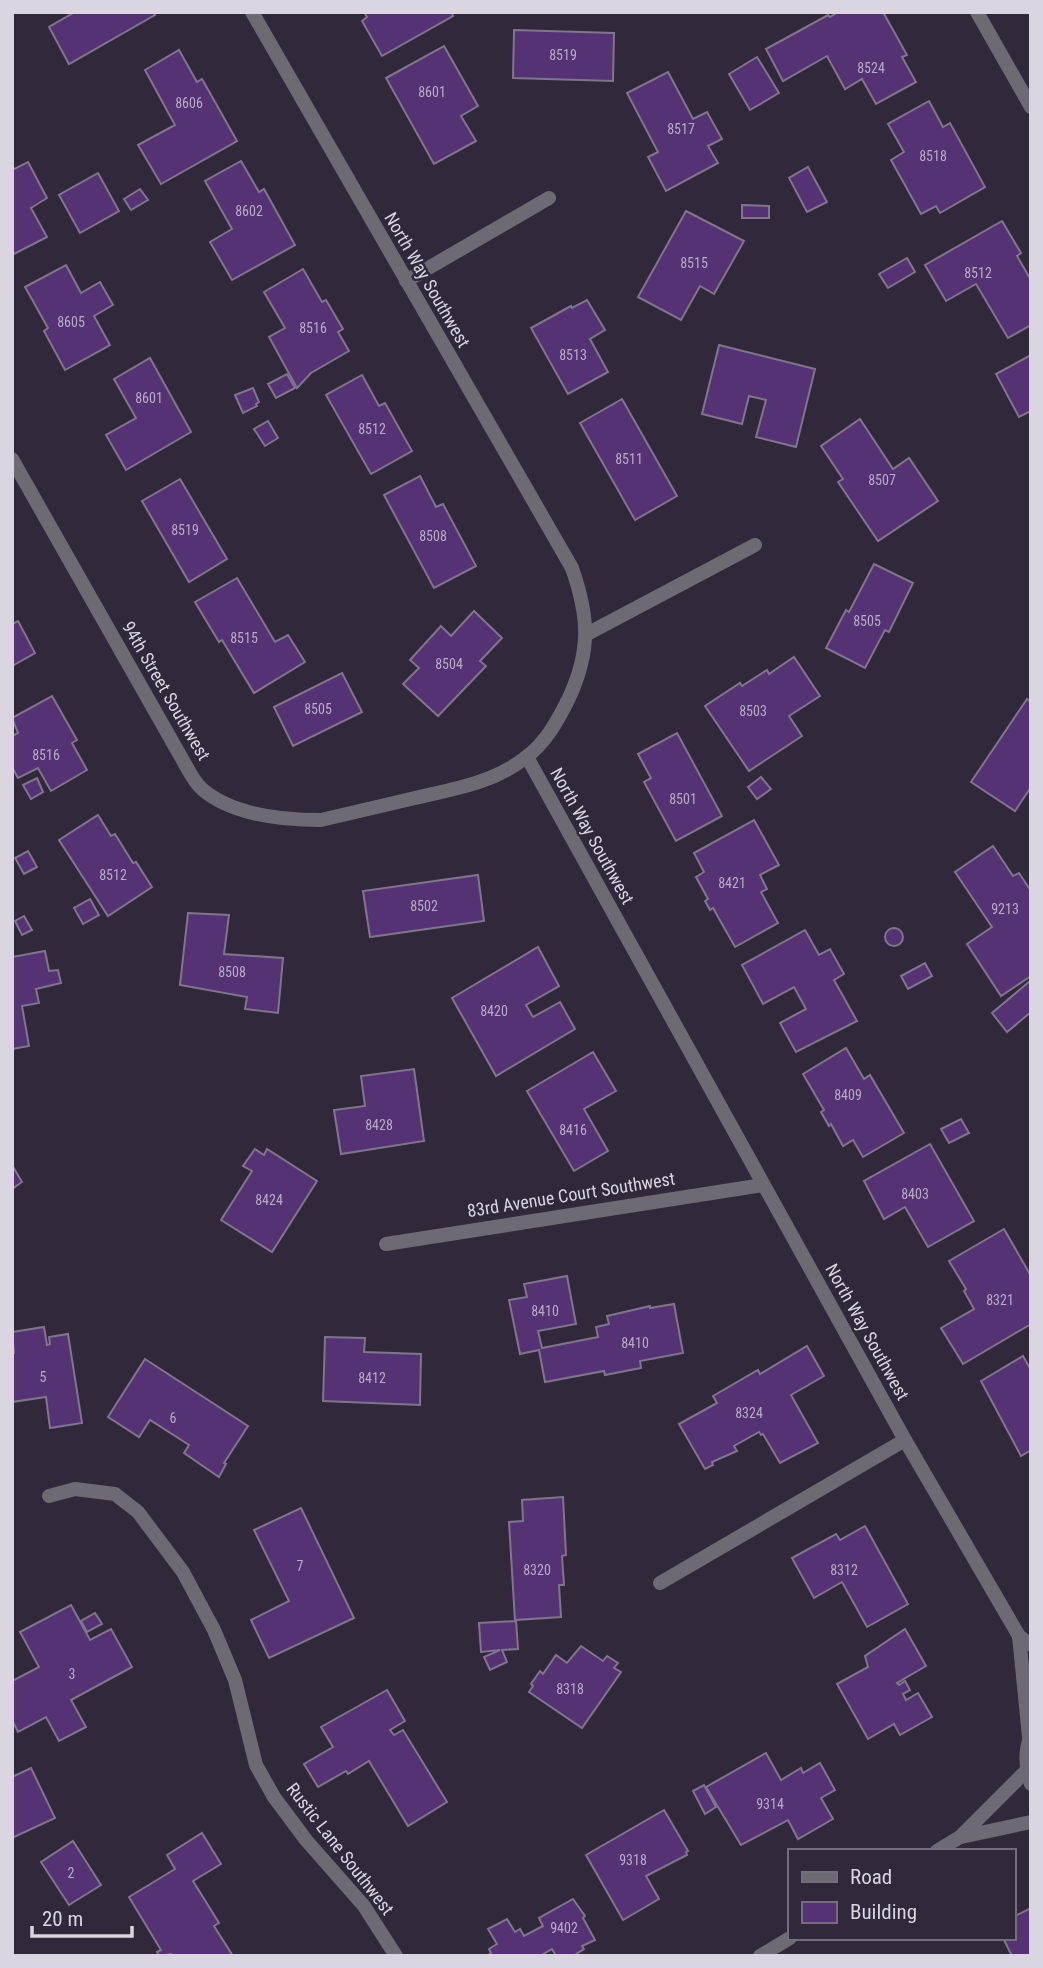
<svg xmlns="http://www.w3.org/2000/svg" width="1043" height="1968" font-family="'Roboto Condensed',sans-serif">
<rect width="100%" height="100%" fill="#31283c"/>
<g fill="#543274" stroke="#80758c" stroke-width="2">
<polygon points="75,12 153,12 155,15 69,64 49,27"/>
<polygon points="364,12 451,12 453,16 382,56 362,21 367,17"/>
<polygon points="838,12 883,12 907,55 902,57 916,82 876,104 862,79 845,89 827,56 783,81 766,49 828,15 830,17"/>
<polygon points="514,30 614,33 613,81 513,78"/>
<polygon points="444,46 478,106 461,116 476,141 434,164 386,78"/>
<polygon points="179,50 197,82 202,79 237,141 161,184 138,145 175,125 145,70"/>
<polygon points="757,57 779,93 750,110 729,74"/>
<polygon points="668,72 693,119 707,112 722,139 708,146 718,163 666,191 648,157 658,152 627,93"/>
<polygon points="929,101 943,127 950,123 985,187 940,213 936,206 921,214 891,160 904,152 888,124"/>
<polygon points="241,161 259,192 264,189 295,245 232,280 210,242 232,229 205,181"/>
<polygon points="28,162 47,198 31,208 47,237 12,255 12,170"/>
<polygon points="808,167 827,202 807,212 789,178"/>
<polygon points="98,173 119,211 80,233 59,195"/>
<polygon points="140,189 148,200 131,210 124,199"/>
<polygon points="742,205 769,206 769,218 742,218"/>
<polygon points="686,211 744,241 714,294 700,286 681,320 638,297"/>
<polygon points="1002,221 1021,253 1017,256 1031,280 1031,325 1008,338 976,284 946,301 925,265"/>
<polygon points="907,258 915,272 888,288 879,274"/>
<polygon points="66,265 81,293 100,282 113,305 94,316 110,345 65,370 44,331 48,328 25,287"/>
<polygon points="303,269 322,302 326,300 343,329 338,332 349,351 311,373 297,388 269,337 285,328 264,292"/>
<polygon points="587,300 605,330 590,339 608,372 568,394 531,328 571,306 572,308"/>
<polygon points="719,345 815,369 796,447 756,437 766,400 749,396 742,424 702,414"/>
<polygon points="1031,355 1031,411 1019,417 996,374"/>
<polygon points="150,358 191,432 126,470 106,435 136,418 114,379"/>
<polygon points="287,374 295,388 276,398 268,384"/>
<polygon points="362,375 379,406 385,403 412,451 371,474 326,395"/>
<polygon points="253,388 259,402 256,404 257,406 243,413 235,395"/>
<polygon points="622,399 677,496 635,520 580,423"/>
<polygon points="860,419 893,469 909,458 938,501 878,541 838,482 843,479 821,446"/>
<polygon points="268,421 278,438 265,446 254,429"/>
<polygon points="420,476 436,507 443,504 476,566 434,588 384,495"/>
<polygon points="180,479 227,559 189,582 142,501"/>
<polygon points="874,564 913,583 889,632 885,630 865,668 826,648 846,610 849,612"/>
<polygon points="237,578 275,642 288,635 305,662 254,693 222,640 219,642 195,602"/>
<polygon points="474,611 502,638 480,661 486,666 438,716 403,684 419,668 410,660 441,626 451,636"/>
<polygon points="18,621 35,653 12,666 12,624"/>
<polygon points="794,657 820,696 789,716 802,736 749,771 705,706 740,683 742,686 767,670 769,674"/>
<polygon points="342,673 362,712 293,746 274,707"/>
<polygon points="52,696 77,740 72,743 87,770 51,791 38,768 18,778 12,767 12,736 18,733 12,718"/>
<polygon points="1027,699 1031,702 1031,787 1015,811 971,782"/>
<polygon points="677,733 722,816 676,841 644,782 651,778 638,754"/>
<polygon points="761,777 771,789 757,799 748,787"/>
<polygon points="37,778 43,792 31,799 23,785"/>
<polygon points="98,815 111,836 115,834 133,863 136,862 152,887 108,916 59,840"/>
<polygon points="754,820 779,865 760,875 767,889 761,892 778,923 735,947 713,908 710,910 705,901 708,899 696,877 704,872 694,853"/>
<polygon points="993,846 1013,876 1019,873 1031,891 1031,976 1001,996 967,944 992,927 955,872"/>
<polygon points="28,851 37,867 24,874 15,858"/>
<polygon points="478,875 484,921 370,937 363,891"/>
<polygon points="90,899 99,915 83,924 74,908"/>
<polygon points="188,913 229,915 224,954 283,958 278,1013 245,1009 247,997 180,985"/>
<polygon points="24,916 32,930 22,935 15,921"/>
<circle cx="894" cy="937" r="9"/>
<polygon points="805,930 819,955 830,949 844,974 834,980 857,1021 796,1052 780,1023 806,1009 794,987 763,1004 742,965"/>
<polygon points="538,947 559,986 526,1005 533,1017 560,1002 575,1029 496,1076 452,998"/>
<polygon points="45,951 49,971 58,970 61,983 36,989 39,1003 22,1006 29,1046 12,1049 12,957"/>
<polygon points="925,963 932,976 908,989 901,976"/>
<polygon points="1030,981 1031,1012 1007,1032 992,1013"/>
<polygon points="846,1048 864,1079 870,1075 904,1133 863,1157 853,1140 843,1146 831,1124 829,1126 821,1112 824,1110 803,1074"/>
<polygon points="593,1052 616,1091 584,1109 608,1151 574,1171 527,1091"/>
<polygon points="414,1069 424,1141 341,1154 334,1110 365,1106 361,1076"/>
<polygon points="961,1119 969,1133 949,1143 941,1129"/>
<polygon points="930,1144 974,1221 928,1247 905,1207 884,1219 864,1181"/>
<polygon points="255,1149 264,1155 267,1149 317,1181 272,1252 221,1220 252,1171 243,1166"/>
<polygon points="12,1165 22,1182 12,1189"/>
<polygon points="1004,1229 1031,1276 1031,1324 963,1364 941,1328 974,1309 964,1291 966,1289 949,1261"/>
<polygon points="567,1276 576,1324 538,1331 542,1348 598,1337 596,1327 609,1324 607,1316 650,1306 650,1308 674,1304 683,1353 640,1361 641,1368 605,1375 604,1371 545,1382 539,1350 520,1354 509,1300 527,1297 524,1284"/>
<polygon points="44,1327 47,1345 50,1344 49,1337 68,1334 82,1423 50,1428 46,1397 12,1402 12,1353 14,1353 12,1332"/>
<polygon points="325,1337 365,1338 364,1352 421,1354 420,1405 323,1401"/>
<polygon points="807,1346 824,1376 791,1395 818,1443 780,1463 763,1434 761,1435 759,1432 734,1446 737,1451 712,1462 713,1465 705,1469 679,1424 717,1403 713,1396 758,1370 760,1374"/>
<polygon points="1023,1356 1031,1370 1031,1450 1021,1456 981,1381"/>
<polygon points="145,1359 248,1426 224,1463 226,1464 219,1477 184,1453 189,1445 150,1420 139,1437 108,1417"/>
<polygon points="563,1497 566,1555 562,1556 564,1585 559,1585 561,1617 516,1620 518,1649 502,1650 507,1662 490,1670 484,1657 500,1650 481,1652 479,1623 515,1621 509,1522 523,1521 522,1500"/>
<polygon points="301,1508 354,1618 269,1658 251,1620 289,1601 254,1530"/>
<polygon points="865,1526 908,1604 867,1627 842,1582 814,1598 792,1558 836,1534 840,1540"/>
<polygon points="71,1605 90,1640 111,1629 132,1667 71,1700 86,1727 59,1741 46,1717 18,1732 12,1720 12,1681 39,1667 20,1632"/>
<polygon points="95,1613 102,1624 87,1632 81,1621"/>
<polygon points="905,1629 926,1666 897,1683 899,1685 905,1681 910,1690 903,1694 906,1700 918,1693 932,1717 900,1735 894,1724 868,1739 837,1684 868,1667 865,1656"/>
<polygon points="581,1646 603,1661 607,1656 618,1663 614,1668 621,1672 582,1728 529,1692 533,1686 531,1684 540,1671 543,1674 556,1655 567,1663"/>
<polygon points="387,1690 405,1721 390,1730 394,1735 403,1730 447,1802 408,1826 369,1761 348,1774 346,1771 318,1787 304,1764 333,1747 321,1727"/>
<polygon points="766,1753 781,1780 801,1768 803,1773 820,1763 835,1790 821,1798 833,1819 798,1839 788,1820 741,1845 706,1787"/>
<polygon points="31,1768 55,1818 12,1838 12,1777"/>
<polygon points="704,1785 716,1807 705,1814 693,1791"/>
<polygon points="664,1810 688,1851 686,1852 687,1855 646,1876 659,1899 623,1920 586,1855"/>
<polygon points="202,1833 221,1864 193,1881 219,1923 214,1926 233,1956 172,1956 171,1954 159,1956 157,1952 161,1950 129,1897 175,1869 167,1855"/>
<polygon points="73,1841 101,1885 69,1905 41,1862"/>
<polygon points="573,1899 585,1916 583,1918 595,1940 582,1946 584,1949 573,1956 556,1956 552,1949 540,1956 487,1956 491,1953 489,1949 497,1944 488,1929 507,1919 515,1932 520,1929 524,1936 543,1926 539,1918"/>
<polygon points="1031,1908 1031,1956 1012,1956 1003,1938 1013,1938 1013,1917"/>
</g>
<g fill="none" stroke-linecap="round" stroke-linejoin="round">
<g stroke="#6e6973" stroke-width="14">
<polyline points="406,281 549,198"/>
<polyline points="587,634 755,545"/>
<polyline points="660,1583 905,1440"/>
</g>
<g stroke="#6e6973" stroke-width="14">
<polyline points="977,12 1031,107"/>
<path d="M12,459l169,298c6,10 12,24 21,32 30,26 81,31 119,31 31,-7 63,-15 94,-22 39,-9 78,-15 110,-40 21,-15 33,-38 44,-60 22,-48 20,-81 3,-130l-320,-556"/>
<polyline points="527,757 905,1440 1019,1636 1031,1645"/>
<polyline points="386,1244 763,1185"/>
<polyline points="49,1496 75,1489 115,1494 138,1512 183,1572 214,1630 235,1680 256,1765 274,1797 306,1840 364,1906 396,1956"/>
<polyline points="1019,1636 1029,1737"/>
</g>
<g stroke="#6e6973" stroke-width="14">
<path d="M1031,1735c-7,17 -6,32 0,49"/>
<polyline points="961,1837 1031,1822"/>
<polyline points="937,1851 960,1837 1026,1771"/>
<polyline points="760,1956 790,1938"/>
</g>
</g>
<g text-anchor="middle" stroke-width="5" stroke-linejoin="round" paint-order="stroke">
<g font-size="14" fill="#b9acc6">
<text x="563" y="60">8519</text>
<text x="871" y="73">8524</text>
<text x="432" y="97">8601</text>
<text x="189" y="108">8606</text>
<text x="681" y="134">8517</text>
<text x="933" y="161">8518</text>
<text x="249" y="216">8602</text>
<text x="694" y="268">8515</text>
<text x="978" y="278">8512</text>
<text x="71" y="327">8605</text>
<text x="313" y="333">8516</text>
<text x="573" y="360">8513</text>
<text x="149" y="403">8601</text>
<text x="372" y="434">8512</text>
<text x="629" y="464">8511</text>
<text x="882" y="485">8507</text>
<text x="185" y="535">8519</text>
<text x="433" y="541">8508</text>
<text x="867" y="626">8505</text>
<text x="244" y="643">8515</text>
<text x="449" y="669">8504</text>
<text x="318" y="714">8505</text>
<text x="753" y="716">8503</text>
<text x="46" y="760">8516</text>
<text x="683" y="804">8501</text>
<text x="113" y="880">8512</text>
<text x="732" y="888">8421</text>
<text x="424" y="911">8502</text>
<text x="1005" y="914">9213</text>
<text x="232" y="977">8508</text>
<text x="494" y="1016">8420</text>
<text x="848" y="1100">8409</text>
<text x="379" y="1130">8428</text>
<text x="573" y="1135">8416</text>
<text x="915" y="1199">8403</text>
<text x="269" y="1205">8424</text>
<text x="1000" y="1305">8321</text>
<text x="545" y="1316">8410</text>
<text x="635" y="1348">8410</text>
<text x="43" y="1382">5</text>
<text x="372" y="1383">8412</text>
<text x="749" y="1418">8324</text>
<text x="173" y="1423">6</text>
<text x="300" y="1571">7</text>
<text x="537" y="1575">8320</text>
<text x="844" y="1575">8312</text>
<text x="72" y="1679">3</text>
<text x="570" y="1694">8318</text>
<text x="770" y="1809">9314</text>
<text x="633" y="1865">9318</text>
<text x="71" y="1878">2</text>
<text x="564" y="1933">9402</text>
</g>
<g font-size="18" fill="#dbd5e2" stroke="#31283c">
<text transform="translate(427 280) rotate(60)" y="6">North Way Southwest</text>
<text transform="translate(166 691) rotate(60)" y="6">94th Street Southwest</text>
<text transform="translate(592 836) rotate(61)" y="6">North Way Southwest</text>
<text transform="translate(571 1195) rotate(-9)" y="6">83rd Avenue Court Southwest</text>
<text transform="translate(867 1332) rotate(61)" y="6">North Way Southwest</text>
<text transform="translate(340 1849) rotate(52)" y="6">Rustic Lane Southwest</text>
</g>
</g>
<rect width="1043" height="1968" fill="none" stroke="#dbd5e2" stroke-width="28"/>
<rect x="788" y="1849" width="228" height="91" fill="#31283c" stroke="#756d7e" stroke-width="2"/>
<rect x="802" y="1872" width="35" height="10" fill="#6e6973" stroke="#756d7e" stroke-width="2"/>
<text x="850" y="1884" font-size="21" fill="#dbd5e2">Road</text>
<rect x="802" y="1902" width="35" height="21" fill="#543274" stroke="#756d7e" stroke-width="2"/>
<text x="850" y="1919" font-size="21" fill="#dbd5e2">Building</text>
<path d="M32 1926v10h100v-10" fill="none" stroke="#dbd5e2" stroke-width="3.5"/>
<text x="42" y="1926" font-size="21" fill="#dbd5e2" stroke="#31283c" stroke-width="5" paint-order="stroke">20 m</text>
</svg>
